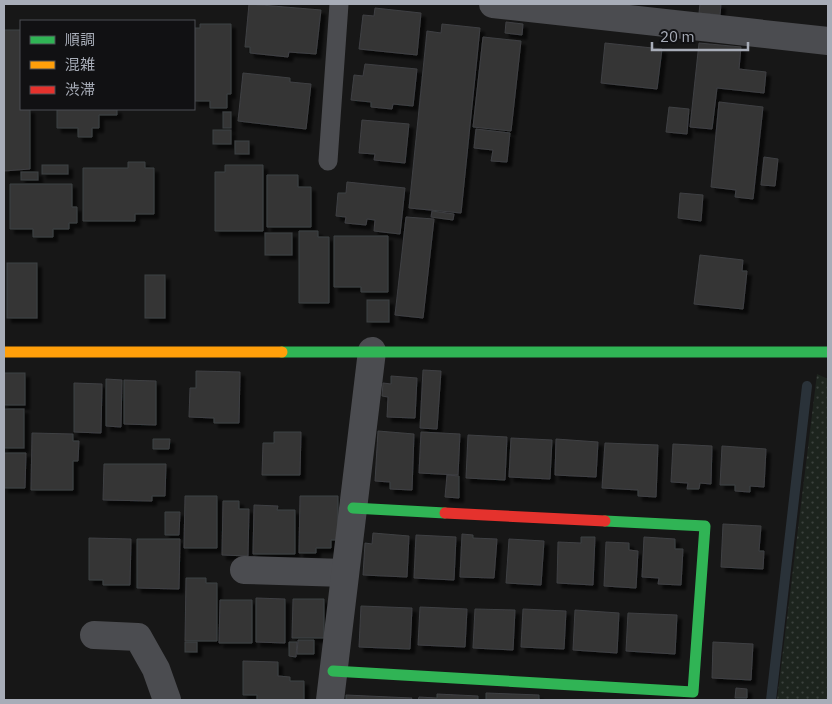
<svg xmlns="http://www.w3.org/2000/svg" width="832" height="704" font-family="'IBM Plex Sans','Noto Sans JP',sans-serif">
<defs>
<pattern id="grass-dots" width="8" height="8" patternUnits="userSpaceOnUse" patternTransform="scale(1.25)"><rect width="8" height="8" fill="#1d241e"/><path d="M2 2h.1M6 6h.1" fill="none" stroke="#3b413d" stroke-width="1.8" stroke-linecap="round"/></pattern>
<filter id="shadow"><feDropShadow dx="4.5" dy="4.5" stdDeviation="1" flood-color="#0009"/></filter>
</defs>
<rect width="100%" height="100%" fill="#171717"/>
<polygon fill="url(#grass-dots)" points="817,374 828,379 828,700 777,700"/>
<g fill="none" stroke-linecap="round" stroke-linejoin="round">
<polyline stroke="#2a3239" stroke-width="10" points="771,700 807,386"/>
</g>
<g fill="#353536" stroke="#3f4043" filter="url(#shadow)">
<polygon points="249,4 321,10 316,54 289,52 288,57 250,53 250,47 245,47"/>
<polygon points="700,4 721,4 720,15 699,13"/>
<polygon points="375,8 421,13 417,55 359,49 363,15 374,16"/>
<polygon points="506,22 523,24 522,35 505,33"/>
<polygon points="200,24 231,24 231,94 227,94 227,108 210,108 210,101 194,101 194,28 200,28"/>
<polygon points="442,24 480,28 461,213 409,208 427,31 441,33"/>
<polygon points="4,30 21,30 21,109 30,109 30,169 4,171"/>
<polygon points="483,37 521,41 511,131 473,127"/>
<polygon points="605,43 662,49 657,89 601,83"/>
<polygon points="699,43 741,47 739,69 766,72 764,93 717,88 712,129 690,127"/>
<polygon points="365,64 417,69 413,106 393,104 392,109 371,107 371,102 351,100 354,75 363,76"/>
<polygon points="243,73 290,78 290,82 311,84 306,129 238,121"/>
<polygon points="719,102 763,107 753,199 735,197 736,190 711,187"/>
<polygon points="669,107 689,109 687,134 666,132"/>
<polygon points="57,109 117,109 117,115 99,115 99,128 92,128 92,137 78,137 78,128 57,128"/>
<rect x="223" y="112" width="8" height="16"/>
<polygon points="362,120 409,124 405,163 374,160 375,154 359,153"/>
<polygon points="476,129 510,133 507,162 491,161 493,150 474,148"/>
<rect x="213" y="130" width="18" height="14"/>
<rect x="235" y="141" width="14" height="13"/>
<polygon points="764,157 778,159 775,186 761,185"/>
<polygon points="128,162 145,162 145,168 154,168 154,214 135,214 135,221 83,221 83,168 128,168"/>
<rect x="42" y="165" width="26" height="9"/>
<polygon points="225,165 263,165 263,231 215,231 215,172 225,172"/>
<rect x="21" y="172" width="17" height="8"/>
<polygon points="267,175 298,175 298,187 311,187 311,227 267,227"/>
<polygon points="347,182 405,188 400,234 374,231 375,220 367,219 366,225 345,223 346,217 336,216 338,193 346,193"/>
<polygon points="10,184 72,184 72,207 77,207 77,223 69,223 69,229 53,229 53,237 33,237 33,229 10,229"/>
<polygon points="680,193 703,195 701,221 678,218"/>
<polygon points="432,211 454,214 453,220 431,217"/>
<polygon points="406,217 434,219 423,318 395,315"/>
<polygon points="299,231 318,231 318,237 329,237 329,303 299,303"/>
<rect x="265" y="233" width="27" height="22"/>
<polygon points="334,236 388,236 388,292 361,292 361,287 334,287"/>
<polygon points="700,255 743,260 742,271 747,271 743,309 694,304"/>
<rect x="7" y="263" width="30" height="55"/>
<rect x="145" y="275" width="20" height="43"/>
<rect x="367" y="300" width="22" height="22"/>
<polygon points="423,370 441,371 437,429 420,428"/>
<polygon points="196,371 240,372 239,423 214,423 214,418 189,417 190,388 196,388"/>
<rect x="4" y="373" width="21" height="32"/>
<polygon points="391,376 417,378 415,418 387,417 388,397 382,396 383,383 391,384"/>
<polygon points="106,379 122,380 121,427 106,426"/>
<polygon points="124,380 156,381 156,425 124,424"/>
<polygon points="74,383 102,384 101,433 74,432"/>
<rect x="4" y="409" width="20" height="39"/>
<polygon points="378,431 414,434 412,490 390,489 390,482 375,481"/>
<polygon points="274,432 301,432 300,475 262,475 263,443 274,443"/>
<polygon points="421,432 460,434 458,475 419,473"/>
<polygon points="32,433 73,434 73,441 79,441 78,461 73,461 73,490 31,490"/>
<polygon points="468,435 507,437 505,480 466,478"/>
<polygon points="511,438 552,440 550,479 509,477"/>
<polygon points="153,439 170,439 169,449 153,449"/>
<polygon points="556,439 598,442 596,477 555,475"/>
<polygon points="605,443 658,445 656,497 638,496 638,490 602,488"/>
<polygon points="673,444 712,446 711,484 700,483 699,489 687,489 688,483 671,482"/>
<polygon points="722,446 766,449 764,487 750,486 750,492 735,491 735,485 720,485"/>
<polygon points="4,453 26,453 25,488 4,488"/>
<polygon points="104,464 166,464 165,496 152,496 152,501 103,500"/>
<polygon points="447,475 459,476 459,498 445,497"/>
<polygon points="185,496 217,496 217,548 184,548"/>
<polygon points="300,496 338,496 338,540 331,540 331,548 316,548 316,553 299,553"/>
<polygon points="223,501 239,501 239,509 249,509 248,556 222,555"/>
<polygon points="254,505 278,506 277,510 295,510 295,554 253,554"/>
<polygon points="165,512 180,512 179,535 165,535"/>
<polygon points="723,524 761,526 759,551 764,551 763,569 721,567"/>
<polygon points="373,533 409,536 407,577 363,575 365,543 372,544"/>
<polygon points="462,534 473,535 473,538 497,539 494,578 460,577"/>
<polygon points="416,535 456,537 454,580 414,578"/>
<polygon points="581,537 595,537 593,585 557,583 558,542 581,543"/>
<polygon points="644,537 675,539 675,549 683,549 681,585 658,584 659,578 642,577"/>
<polygon points="89,538 131,539 130,585 103,585 103,580 89,580"/>
<polygon points="137,539 180,539 179,589 137,588"/>
<polygon points="509,539 544,541 541,585 506,583"/>
<polygon points="606,542 629,543 629,550 638,551 636,588 604,586"/>
<polygon points="186,578 206,578 206,583 217,583 217,641 185,641"/>
<polygon points="256,598 285,599 285,643 256,642"/>
<polygon points="293,599 324,599 324,638 292,638"/>
<polygon points="220,600 252,600 252,643 219,643"/>
<polygon points="361,606 412,608 410,649 359,647"/>
<polygon points="420,607 467,609 465,647 418,645"/>
<polygon points="475,609 515,610 513,650 473,648"/>
<polygon points="523,609 566,611 564,649 521,647"/>
<polygon points="575,610 619,613 617,653 573,650"/>
<polygon points="628,613 677,615 675,654 626,651"/>
<polygon points="298,640 314,640 314,654 297,654"/>
<rect x="185" y="642" width="12" height="10"/>
<polygon points="289,642 297,642 296,657 289,656"/>
<polygon points="713,642 753,644 751,680 712,678"/>
<polygon points="243,661 278,662 278,676 290,677 290,681 304,681 304,700 257,700 257,695 243,695"/>
<polygon points="736,688 747,689 747,698 735,698"/>
<polygon points="486,693 539,695 539,699 542,700 486,700"/>
<polygon points="437,694 478,696 478,700 418,700 419,697 437,698"/>
<polygon points="346,695 412,698 411,700 346,700"/>
</g>
<g fill="none" stroke-linecap="round" stroke-linejoin="round">
<polyline stroke="#4b4c50" stroke-width="19" points="328,161 339,4"/>
<g stroke="#4b4c50" stroke-width="28">
<polyline points="493,4 828,41"/>
<polyline points="244,570 345,573"/>
<polyline points="94,635 138,637 156,669 167,700"/>
<polyline points="330,700 372,351"/>
</g>
<g stroke="#30b455" stroke-width="11">
<polyline points="282,352 828,352"/>
<polyline points="353,508 445,513"/>
<polyline points="333,671 693,692 705,526 605,521"/>
</g>
<polyline stroke="#ff9f0a" stroke-width="11" points="4,352 282,352"/>
<polyline stroke="#e5322d" stroke-width="11" points="445,513 605,521"/>
</g>
<rect width="832" height="704" fill="none" stroke="#a8adb8" stroke-width="10"/>
<rect x="20" y="20" width="175" height="90" fill="#111113" stroke="#4d4f55"/>
<rect x="30" y="36" width="25" height="8" fill="#30b455" stroke="#4d4f55"/>
<text x="65" y="45" font-size="15" fill="#a8adb8">順調</text>
<rect x="30" y="61" width="25" height="8" fill="#ff9f0a" stroke="#4d4f55"/>
<text x="65" y="70" font-size="15" fill="#a8adb8">混雑</text>
<rect x="30" y="86" width="25" height="8" fill="#e5322d" stroke="#4d4f55"/>
<text x="65" y="95" font-size="15" fill="#a8adb8">渋滞</text>
<path d="M652 42v8h96v-8" fill="none" stroke="#a8adb8" stroke-width="2.5"/>
<text x="660" y="42" font-size="15" fill="#a8adb8" stroke="#111113" stroke-width="4" paint-order="stroke">20 m</text>
</svg>
